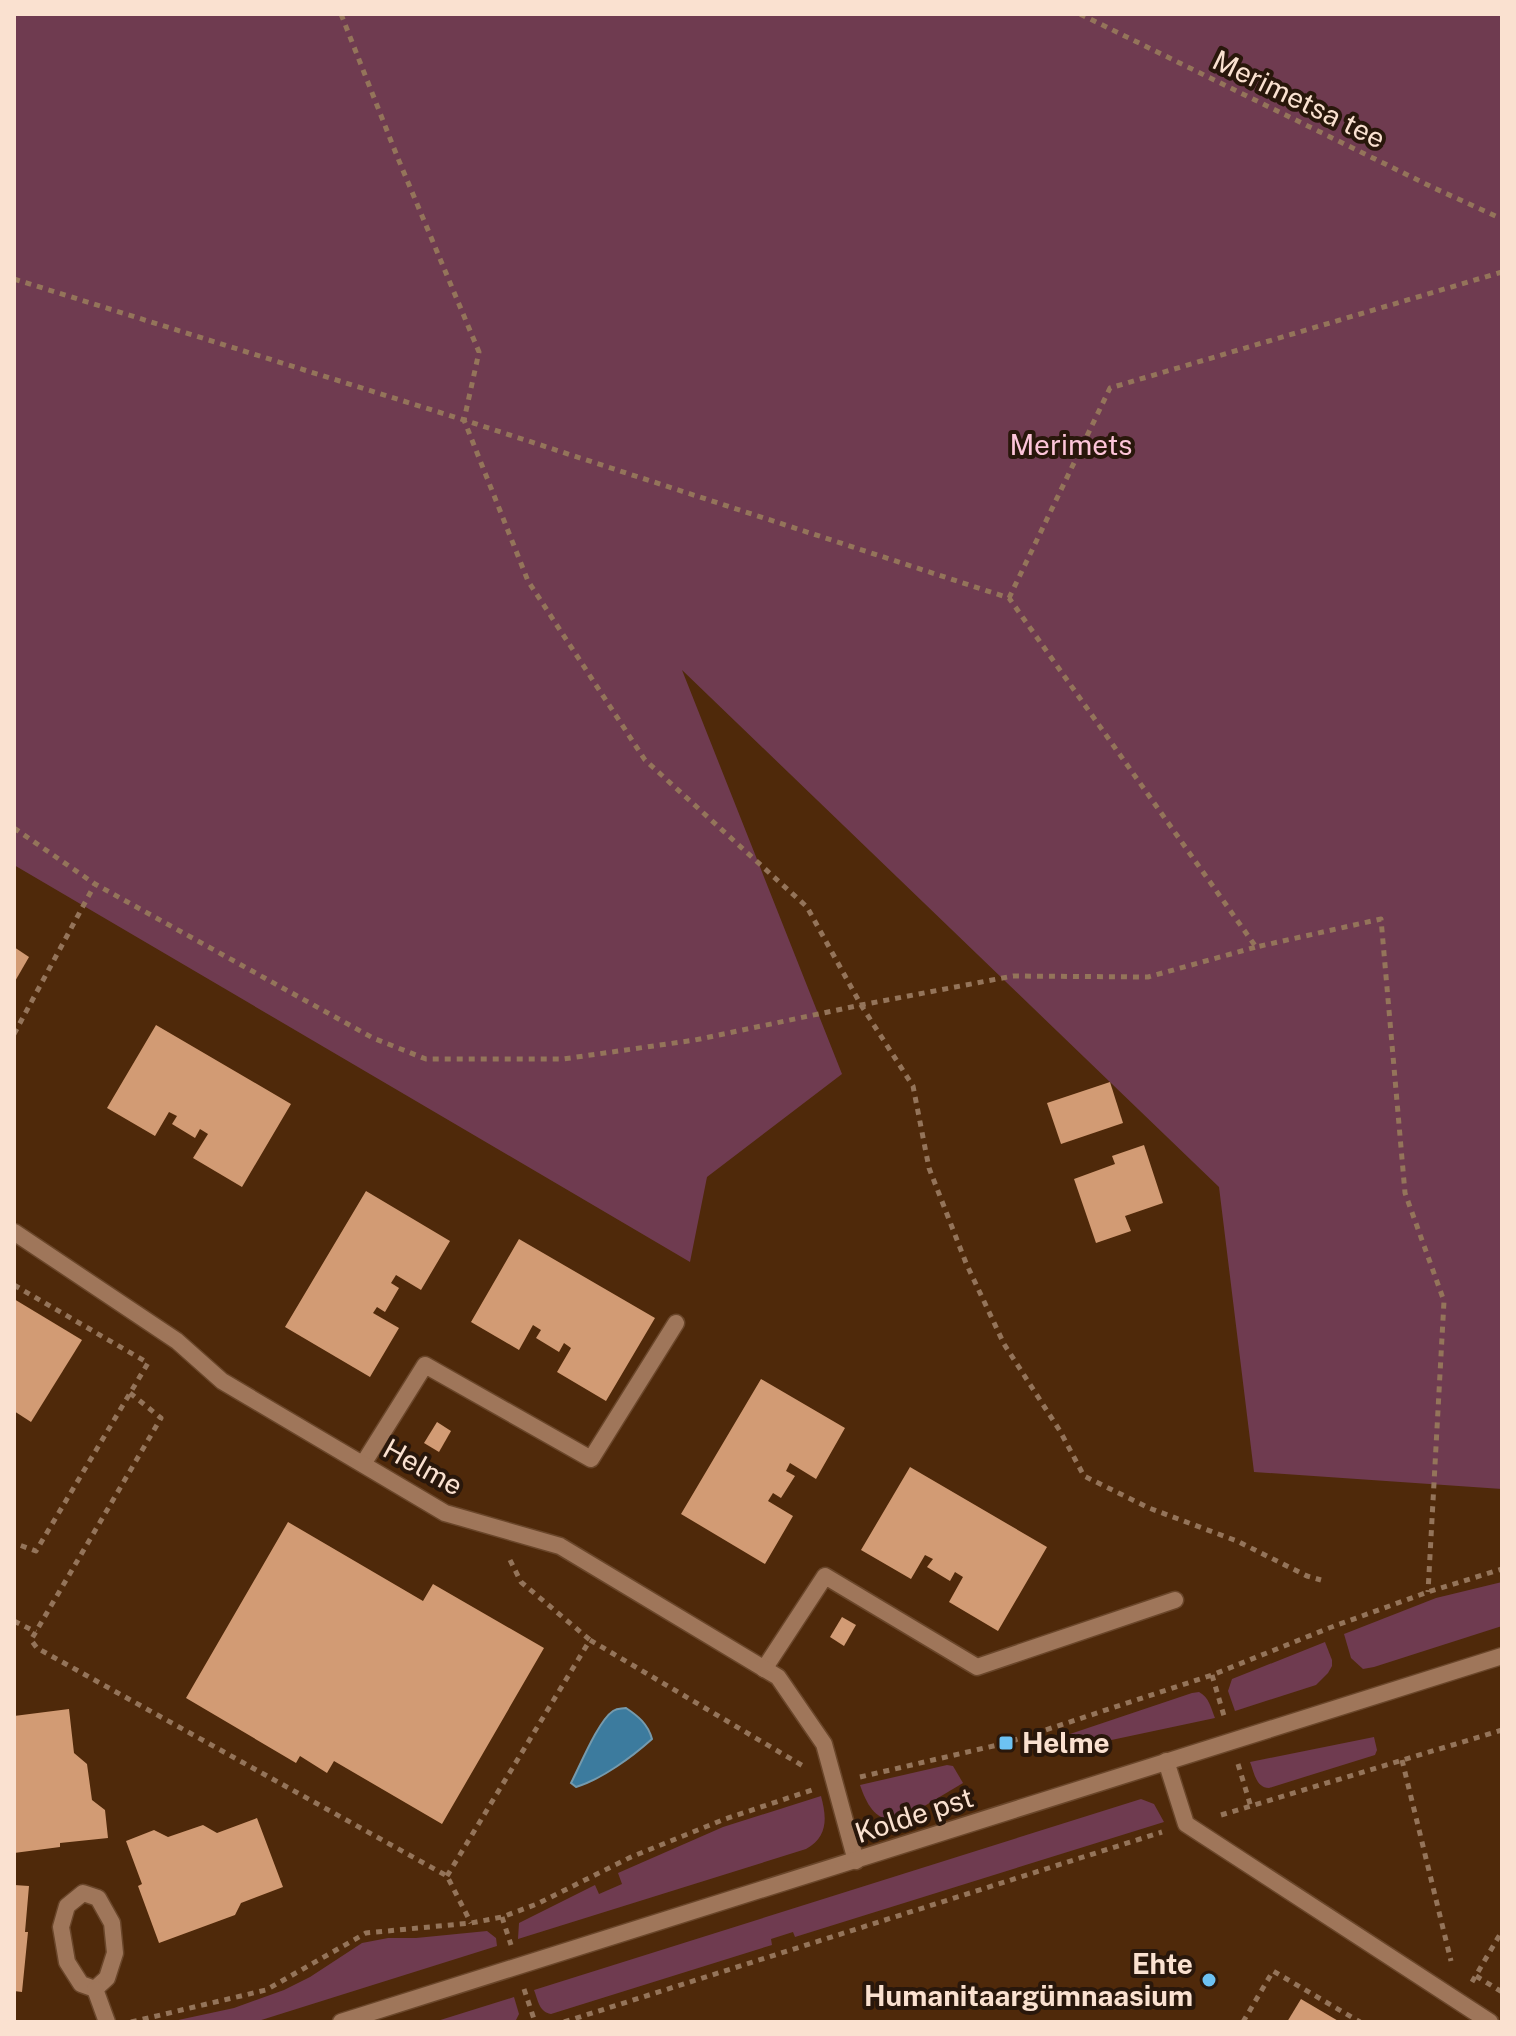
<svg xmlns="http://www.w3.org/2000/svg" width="1516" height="2036" font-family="'Public Sans',sans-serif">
<rect width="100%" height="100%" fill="#4f290a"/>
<g fill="#6f3b50">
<polygon points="14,14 1502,14 1502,1489 1254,1472 1219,1187 682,670 842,1074 707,1177 690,1262 14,865"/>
<polygon points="1502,1582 1502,1626 1374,1667 1363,1669 1351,1658 1344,1634 1436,1598"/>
<polygon points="1325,1642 1332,1660 1332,1666 1328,1673 1316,1685 1235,1711 1228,1691 1232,1679"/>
<path d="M1199,1692c10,5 12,16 16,26l-146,31 -2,-11 3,-4 122,-41z"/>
<path d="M1374,1737l3,13 -2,5 -106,33c-13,0 -15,-16 -19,-26z"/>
<path d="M947,1765l6,1 10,17 -57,34c-28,9 -38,-9 -46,-32z"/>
<path d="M821,1796c6,22 7,41 -15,53l-288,90 1,-16 76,-38 4,9 23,-10 -4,-11 105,-46z"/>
<path d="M1141,1799l13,5 10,18 -369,115 -2,-5 -22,7 1,6 -221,69c-12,-2 -13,-14 -17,-24z"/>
<polygon points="487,1931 496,1938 497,1946 255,2022 169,2022 234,2008 284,1990 310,1977 362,1943 388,1938 416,1938"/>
<polygon points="514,1997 519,2014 515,2022 434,2022"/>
</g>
<path fill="#3c7b9e" stroke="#759aad" stroke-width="2" d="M626,1708c12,8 22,16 26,31 -20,18 -50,40 -76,48l-5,-4c9,-17 27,-62 42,-72 5,-3 7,-2 13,-3z"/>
<g fill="#d29b74">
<polygon points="14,947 29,957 14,983"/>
<polygon points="156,1025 291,1104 242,1187 193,1158 208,1134 200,1129 195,1138 172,1124 177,1116 169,1112 155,1136 107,1108"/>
<polygon points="1110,1082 1123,1123 1061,1144 1047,1103"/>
<polygon points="1144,1145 1163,1203 1125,1216 1131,1231 1096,1243 1074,1179 1115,1164 1112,1156"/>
<polygon points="366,1191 450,1241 421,1290 396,1275 391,1283 399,1288 385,1312 377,1307 373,1313 399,1328 370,1377 285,1327"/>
<polygon points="519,1239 655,1318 606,1401 557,1372 571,1348 564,1343 559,1352 536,1338 541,1330 533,1325 519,1350 471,1322"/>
<polygon points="14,1299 82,1340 31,1422 14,1411"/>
<polygon points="761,1379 845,1428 816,1479 790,1463 786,1471 795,1476 781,1498 773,1493 768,1501 793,1516 765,1564 681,1514"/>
<polygon points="437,1422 451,1431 439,1452 424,1443"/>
<polygon points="910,1467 1047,1547 998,1631 949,1602 963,1577 955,1572 950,1581 927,1567 933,1559 925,1555 911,1579 861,1550"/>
<polygon points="288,1522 423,1601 433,1584 544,1648 442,1824 334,1761 327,1773 300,1756 296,1763 186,1698"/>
<polygon points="842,1617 856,1625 844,1646 830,1637"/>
<polygon points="69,1709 74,1753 87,1764 92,1800 105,1810 108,1838 60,1843 60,1847 14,1853 14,1716"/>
<polygon points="257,1818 283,1887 241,1903 235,1915 159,1943 138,1886 142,1884 126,1841 154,1830 168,1837 203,1825 217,1833"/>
<polygon points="14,1885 29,1886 25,1932 28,1932 22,1992 14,1991"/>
<polygon points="1301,1999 1340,2022 1287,2022"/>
</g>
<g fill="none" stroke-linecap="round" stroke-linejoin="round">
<defs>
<g id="lane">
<polyline points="363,1464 425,1365 591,1459 676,1323"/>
<polyline points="764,1669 825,1576 977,1667 1175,1600"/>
<polygon points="83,1893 98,1898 112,1923 115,1953 107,1978 95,1989 81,1984 67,1962 61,1927 67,1906"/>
<polyline points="95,1989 107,2022"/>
</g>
<g id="street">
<polyline points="14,1232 177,1341 222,1381 445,1513 560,1546 778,1677 824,1744 856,1861"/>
<polyline points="1166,1761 1186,1824 1490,2022"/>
<polyline points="341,2022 1502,1656"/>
</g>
</defs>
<use href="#lane" stroke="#6a462a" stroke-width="19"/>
<use href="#street" stroke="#6a462a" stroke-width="19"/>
<g stroke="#94745a" stroke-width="5" stroke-dasharray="6 6" stroke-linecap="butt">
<polyline points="341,14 397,156 479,352 464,420 528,581 645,760 807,907 861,1005 913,1086 929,1168 966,1263 1004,1344 1060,1431 1084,1476 1149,1508 1237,1541 1307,1576 1321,1580"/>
<polyline points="1080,14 1434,188 1502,219"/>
<polyline points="14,279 464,420 1009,598 1256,947 1381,919 1405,1193 1444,1301 1428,1592"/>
<polyline points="1009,598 1110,388 1502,272"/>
<polyline points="14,828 95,884 373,1038 426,1059 563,1059 695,1040 861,1005 1013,976 1148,977 1256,947"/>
<polyline points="14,1034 95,884"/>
<polyline points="14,1285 148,1363 36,1551 14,1543"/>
<polyline points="130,1393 161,1418 31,1640 37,1648 447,1876 471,1923"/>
<polyline points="510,1560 521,1582 590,1640"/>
<polyline points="14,1621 36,1632"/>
<polyline points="1212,1675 1224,1716"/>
<polyline points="1402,1760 1451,1961"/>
<polyline points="1238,1764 1251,1807"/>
<polyline points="860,1777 1006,1743 1212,1675 1329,1628 1428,1592 1502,1569"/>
<polyline points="1221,1815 1502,1730"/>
<polyline points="447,1876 590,1640 803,1766"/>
<polyline points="502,1917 511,1945"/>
<polyline points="1476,1976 1502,1992"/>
<polyline points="1472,1982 1502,1931"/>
<polyline points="524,1989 535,2022"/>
<polyline points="131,2022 266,1990 366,1933 471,1923 502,1917 537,1904 631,1857 725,1819 812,1790"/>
<polyline points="564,2022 1162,1832"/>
<polyline points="1243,2022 1273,1971 1360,2022"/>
</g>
<use href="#lane" stroke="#9f765a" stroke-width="16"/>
<use href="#street" stroke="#9f765a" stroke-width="16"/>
</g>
<g fill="#6dc2f3" stroke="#29170b" stroke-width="3">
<rect x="998" y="1735" width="16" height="16" rx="4"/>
<circle cx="1209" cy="1980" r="8"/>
</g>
<g text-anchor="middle" stroke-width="8" stroke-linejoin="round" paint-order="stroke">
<g font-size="28" fill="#fae1d0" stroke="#29170b">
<text transform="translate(1299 99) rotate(26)" y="10">Merimetsa tee</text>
<text transform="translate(423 1467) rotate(29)" y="10">Helme</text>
<text transform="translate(914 1815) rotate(-18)" y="10">Kolde pst</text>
</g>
<g font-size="28" fill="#fdc5d9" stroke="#29170b">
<text x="1071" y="455">Merimets</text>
</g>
<g font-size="28" font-weight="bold" fill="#fae1d0" stroke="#29170b" text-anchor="start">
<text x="1022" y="1753">Helme</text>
<text x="1193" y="1974" text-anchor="end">Ehte<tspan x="1193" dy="32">Humanitaargümnaasium</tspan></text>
</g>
</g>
<rect width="1516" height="2036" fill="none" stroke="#fae1d0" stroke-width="32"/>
</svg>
